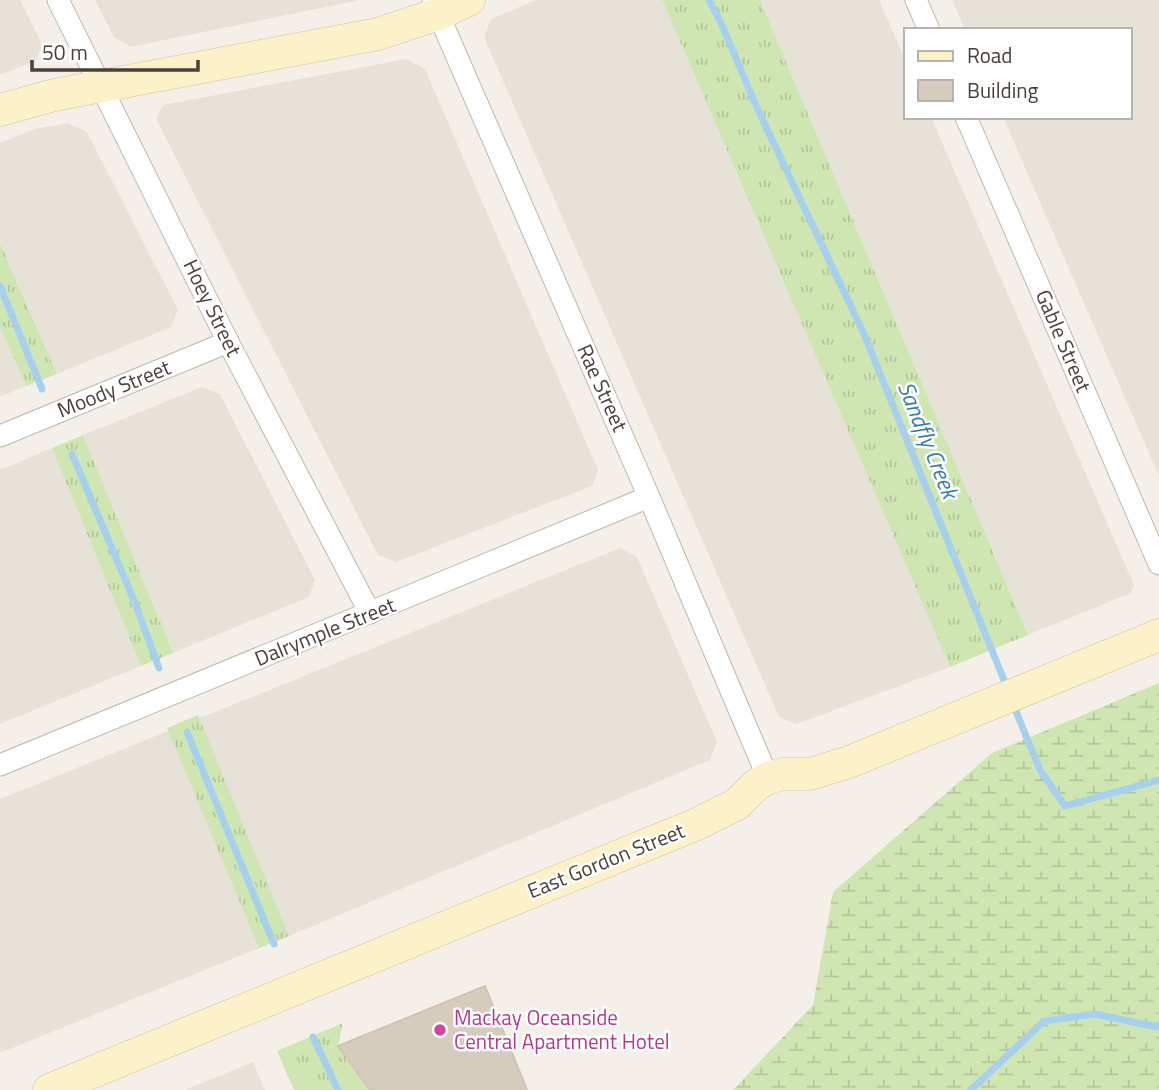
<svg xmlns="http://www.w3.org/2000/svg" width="1159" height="1090" font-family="'Titillium Web',sans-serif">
<defs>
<pattern id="grass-tufts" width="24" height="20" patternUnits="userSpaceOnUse" patternTransform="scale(1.75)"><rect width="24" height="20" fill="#cfe6b3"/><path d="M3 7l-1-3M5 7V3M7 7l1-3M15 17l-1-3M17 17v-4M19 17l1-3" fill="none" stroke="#b3c69b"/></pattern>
<pattern id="wetland-marsh" width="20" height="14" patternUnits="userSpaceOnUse" patternTransform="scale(1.75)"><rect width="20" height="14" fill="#cfe6b3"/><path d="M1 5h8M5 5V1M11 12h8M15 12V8" fill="none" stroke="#b3c69b"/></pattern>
</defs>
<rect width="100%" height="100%" fill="#f4f0e9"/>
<g fill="#e7e2d7">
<polygon points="0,0 20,0 42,44 36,61 0,75"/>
<polygon points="95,0 360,0 130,47 114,37"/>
<polygon points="536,0 662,0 950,667 797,724 779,717 484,37 491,19"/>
<polygon points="760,0 879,0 905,59 905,117 931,117 1134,585 1131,593 1028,635"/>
<polygon points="952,0 1159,0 1159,476 1003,117 1129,117 1129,30 965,30"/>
<polygon points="406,59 425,69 598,470 592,486 396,562 378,555 156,119 163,105"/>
<polygon points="68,123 87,132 178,310 171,327 57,374 0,242 0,143 34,129"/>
<polygon points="0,327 26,386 0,397"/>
<polygon points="202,387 220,394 315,580 309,597 173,653 83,435"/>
<polygon points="52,448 141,666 0,724 0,470"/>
<polygon points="620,548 637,557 717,742 710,760 289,936 0,1053 0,799"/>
<polygon points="253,1062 265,1090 185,1090"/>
</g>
<g fill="url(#grass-tufts)">
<polygon points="662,0 760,0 1028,635 950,667"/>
<polygon points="0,243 57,374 26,386 0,327"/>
<polygon points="83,435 173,653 141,666 52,448"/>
<polygon points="198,715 289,936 259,948 167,728"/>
<polygon points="343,1023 338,1046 370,1090 294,1090 277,1051"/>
</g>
<polygon fill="url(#wetland-marsh)" points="1159,683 1159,1090 733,1090 813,1005 833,892 992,753"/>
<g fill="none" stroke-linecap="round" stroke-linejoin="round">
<g stroke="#a7d0ee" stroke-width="7">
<polyline points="709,0 721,23 758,110 864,334 1008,690"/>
<polyline points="0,286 42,389"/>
<polyline points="72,454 133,598 159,668"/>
<polyline points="1013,704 1040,770 1065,806 1159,780"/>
<polyline points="187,732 274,944"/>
<polyline points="313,1037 338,1090"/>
<polyline points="971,1090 1044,1021 1095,1014 1157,1027 1159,1025"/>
</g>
</g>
<polygon fill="#d5ccbe" stroke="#d0c4b2" stroke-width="2" points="485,986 527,1090 370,1090 338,1046"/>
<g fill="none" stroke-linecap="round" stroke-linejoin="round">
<defs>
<g id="street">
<polyline points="58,0 228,342 370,613"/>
<polyline points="916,0 929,30"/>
<polyline points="433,2 649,497 768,778"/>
<polyline points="966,117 1159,564"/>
<polyline points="0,436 228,342"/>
<polyline points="0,765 649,497"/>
</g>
<g id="secondary">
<polyline points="0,110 54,95 378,34 438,14 469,0"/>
<polyline points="49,1090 697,824 737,804 756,785 768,778 782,774 810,774 849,762 1159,635"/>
</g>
</defs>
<use href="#street" stroke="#bfb8ab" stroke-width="23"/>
<use href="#secondary" stroke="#d2c499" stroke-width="33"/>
<use href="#street" stroke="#fff" stroke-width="21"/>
<use href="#secondary" stroke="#fdf1ca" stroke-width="32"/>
</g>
<circle fill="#d1479c" stroke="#fff" stroke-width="2.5" cx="440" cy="1030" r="7"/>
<g text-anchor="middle" stroke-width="5" stroke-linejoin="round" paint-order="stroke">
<g font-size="21" fill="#474137" stroke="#fff">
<text transform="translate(212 308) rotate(64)" y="7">Hoey Street</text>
<text transform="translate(1063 341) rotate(67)" y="7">Gable Street</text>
<text transform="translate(602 388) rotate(66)" y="7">Rae Street</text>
<text transform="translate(114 389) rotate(-22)" y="7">Moody Street</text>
<text transform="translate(325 632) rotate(-22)" y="7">Dalrymple Street</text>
<text transform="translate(606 861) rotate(-22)" y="7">East Gordon Street</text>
</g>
<g font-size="21" fill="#b23c85" stroke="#fff" text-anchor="start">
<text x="454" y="1025">Mackay Oceanside<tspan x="454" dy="24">Central Apartment Hotel</tspan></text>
</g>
<g font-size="23" font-style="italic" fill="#337ab0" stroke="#fff">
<text transform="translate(928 440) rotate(68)" y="8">Sandfly Creek</text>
</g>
</g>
<rect x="904" y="28" width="228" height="91" fill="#ffffff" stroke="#b5b3af" stroke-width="2"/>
<rect x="918" y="51" width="35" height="10" fill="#fdf1ca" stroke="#b5b3af" stroke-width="2"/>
<text x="967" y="63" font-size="21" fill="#474137">Road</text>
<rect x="918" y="80" width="35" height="21" fill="#d5ccbe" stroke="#b5b3af" stroke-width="2"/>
<text x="967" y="98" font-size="21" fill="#474137">Building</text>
<path d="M32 60v10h166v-10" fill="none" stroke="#474137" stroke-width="3.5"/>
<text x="42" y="60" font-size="21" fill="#474137" stroke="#ffffff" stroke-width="5" paint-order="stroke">50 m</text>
</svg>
